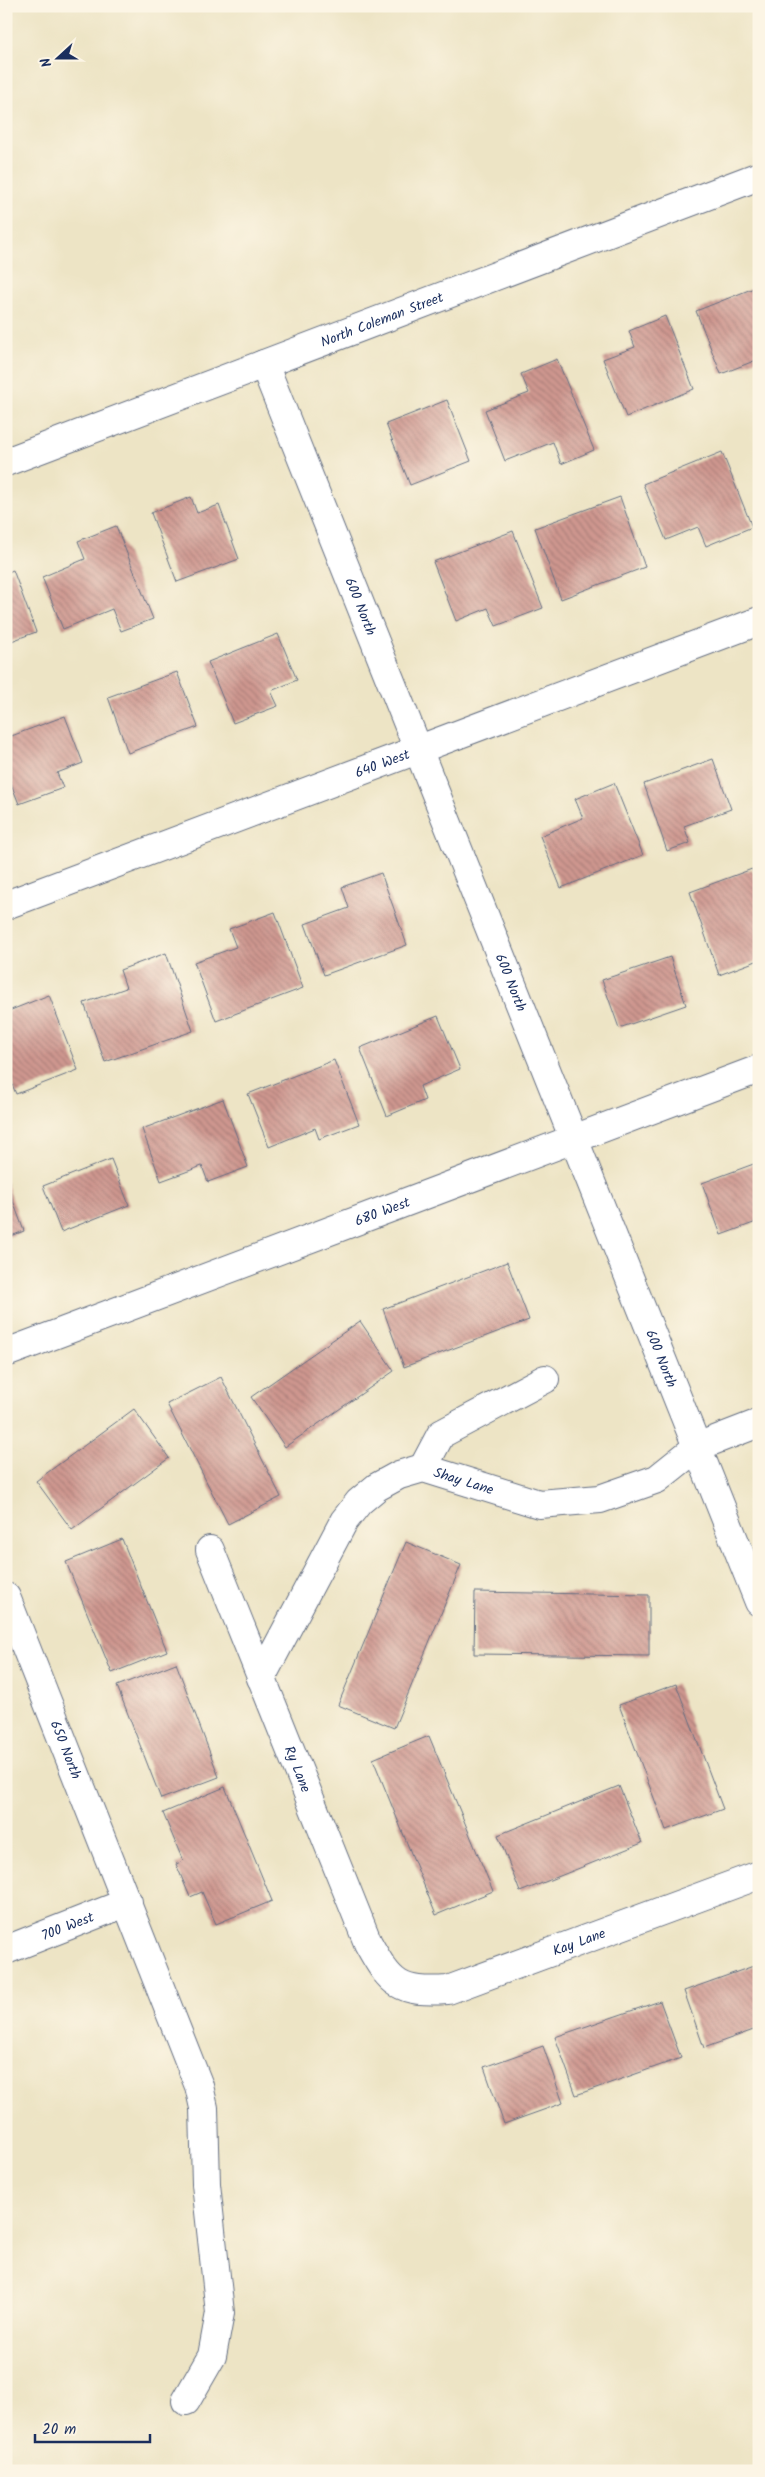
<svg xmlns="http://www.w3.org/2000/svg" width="765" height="2477" font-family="Kalam,sans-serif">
<defs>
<pattern id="building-back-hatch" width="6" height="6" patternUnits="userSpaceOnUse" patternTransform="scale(1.25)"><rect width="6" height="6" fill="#cf978f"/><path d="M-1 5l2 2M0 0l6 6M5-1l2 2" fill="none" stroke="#a77c78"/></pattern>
</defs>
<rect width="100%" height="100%" fill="#fcf5e5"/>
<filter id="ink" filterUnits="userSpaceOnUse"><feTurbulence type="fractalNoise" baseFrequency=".02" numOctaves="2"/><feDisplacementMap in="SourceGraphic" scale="10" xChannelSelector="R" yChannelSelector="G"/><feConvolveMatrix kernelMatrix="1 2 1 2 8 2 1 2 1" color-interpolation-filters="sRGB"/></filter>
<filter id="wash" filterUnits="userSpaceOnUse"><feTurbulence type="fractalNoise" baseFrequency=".0096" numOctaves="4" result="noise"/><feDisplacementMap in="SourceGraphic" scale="20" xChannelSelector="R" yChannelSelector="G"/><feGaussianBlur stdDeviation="1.12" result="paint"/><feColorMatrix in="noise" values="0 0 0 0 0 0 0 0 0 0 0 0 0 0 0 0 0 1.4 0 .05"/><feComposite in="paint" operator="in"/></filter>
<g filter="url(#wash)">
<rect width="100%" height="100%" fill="#ede4c5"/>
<g id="blocks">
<g fill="url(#building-back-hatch)">
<polygon points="759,286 759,359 721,374 696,311"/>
<polygon points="665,316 694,389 626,417 603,359 635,347 629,331"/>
<polygon points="557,359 594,450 561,464 553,442 505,461 485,410 529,393 521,374"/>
<polygon points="447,400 471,461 410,485 386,424"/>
<polygon points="722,452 752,527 706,546 698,527 666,540 643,484"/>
<polygon points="191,497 197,513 219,505 239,559 177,582 151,513"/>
<polygon points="620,497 645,567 561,599 535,528"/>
<polygon points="116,526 153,619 121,631 112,609 63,629 42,577 85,559 78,541"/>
<polygon points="513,531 543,608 496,626 488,608 456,621 433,562"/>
<polygon points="13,570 36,632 6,643 6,573"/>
<polygon points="278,634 297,680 271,691 278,706 233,723 208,662"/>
<polygon points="177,672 198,727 128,753 108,697"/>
<polygon points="65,716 83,763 57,773 63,788 19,804 6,771 6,738"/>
<polygon points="713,759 731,809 684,826 690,843 667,851 644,784"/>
<polygon points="614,783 643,855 561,888 540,836 583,818 575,799"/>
<polygon points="752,869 759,887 759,960 719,975 690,892"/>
<polygon points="381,873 407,945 324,975 305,924 349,908 342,887"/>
<polygon points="275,912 303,988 216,1021 194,962 236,947 229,929"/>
<polygon points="166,953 193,1031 105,1062 84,1003 126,988 120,970"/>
<polygon points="670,957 686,1005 619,1028 602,980"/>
<polygon points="49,995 78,1070 16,1094 6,1069 6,1012"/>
<polygon points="438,1016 460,1069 420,1086 425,1100 387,1116 360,1048"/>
<polygon points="334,1060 359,1124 319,1139 315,1128 269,1147 248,1094"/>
<polygon points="223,1099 248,1167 208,1182 202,1166 161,1181 142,1129"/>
<polygon points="111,1159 129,1205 61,1232 43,1186"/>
<polygon points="759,1162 759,1221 721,1235 702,1183"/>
<polygon points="6,1182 24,1231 6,1238"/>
<polygon points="507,1262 529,1320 404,1367 383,1309"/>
<polygon points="360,1321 394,1371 285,1447 251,1397"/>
<polygon points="221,1377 281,1497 228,1524 167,1404"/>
<polygon points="134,1409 169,1458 72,1530 36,1481"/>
<polygon points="122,1539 167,1651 112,1673 66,1562"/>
<polygon points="406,1542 461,1565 394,1728 338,1705"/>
<polygon points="475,1592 649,1595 649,1656 474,1654"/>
<polygon points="176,1663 219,1777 161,1799 117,1686"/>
<polygon points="676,1684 723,1809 666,1830 619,1705"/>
<polygon points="429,1736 493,1891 436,1915 373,1759"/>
<polygon points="619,1786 642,1843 520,1892 498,1835"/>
<polygon points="225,1787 272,1901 216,1924 202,1892 190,1897 176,1864 183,1861 163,1813"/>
<polygon points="759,1964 759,2028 704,2048 684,1991"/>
<polygon points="660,2001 681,2058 576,2095 555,2037"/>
<polygon points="543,2046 563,2103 504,2124 484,2067"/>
</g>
</g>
</g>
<g filter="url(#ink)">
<use href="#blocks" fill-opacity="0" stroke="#646e82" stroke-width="1"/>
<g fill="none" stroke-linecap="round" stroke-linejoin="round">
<defs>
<g id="minor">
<path id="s1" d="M264,364l495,1238"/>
<path id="s2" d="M6,462l753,-286"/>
<path id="s3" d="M6,905l753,-284"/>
<path id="s4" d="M6,1353l753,-284"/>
<polyline points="423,1468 441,1434 545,1379"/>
<path id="s5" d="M210,1550l158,393c23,42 31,50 80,47l311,-115"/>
<path id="s6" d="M6,1597l193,489 5,22 2,76 14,129 -8,43 -26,45"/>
<path id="s7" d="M261,1678l83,-157 15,-19 18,-15 22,-12 24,-7 116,36 61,-5 57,-20 40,-32 62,-24"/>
<path id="s8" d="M6,1950l122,-48"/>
</g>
</defs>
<use href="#minor" stroke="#646e82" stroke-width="30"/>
<use href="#minor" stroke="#fff" stroke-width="28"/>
</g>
</g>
<g text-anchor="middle" stroke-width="4" stroke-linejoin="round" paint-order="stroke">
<g font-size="14" fill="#1b2f5e" stroke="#fcf5e5">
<text dy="5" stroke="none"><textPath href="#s2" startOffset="402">North Coleman Street</textPath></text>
<text dy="5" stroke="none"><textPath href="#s1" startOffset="261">600 North</textPath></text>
<text dy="5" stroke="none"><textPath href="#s3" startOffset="402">640 West</textPath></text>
<text dy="5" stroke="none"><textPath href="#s1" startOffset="666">600 North</textPath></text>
<text dy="5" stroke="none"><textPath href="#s4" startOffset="402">680 West</textPath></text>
<text dy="5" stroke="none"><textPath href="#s1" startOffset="1071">600 North</textPath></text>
<text dy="5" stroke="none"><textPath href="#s7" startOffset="318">Shay Lane</textPath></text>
<text dy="5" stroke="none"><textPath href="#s6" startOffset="164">650 North</textPath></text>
<text dy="5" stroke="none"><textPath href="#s5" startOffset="236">Ry Lane</textPath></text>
<text dy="5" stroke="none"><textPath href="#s8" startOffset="66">700 West</textPath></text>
<text dy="5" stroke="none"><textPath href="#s5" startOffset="665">Kay Lane</textPath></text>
</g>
</g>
<rect width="765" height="2477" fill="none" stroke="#fcf5e5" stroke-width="25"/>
<g transform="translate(58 58) rotate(249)" stroke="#fcf5e5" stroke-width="4" paint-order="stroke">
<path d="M0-4L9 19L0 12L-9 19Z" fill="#1b2f5e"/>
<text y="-8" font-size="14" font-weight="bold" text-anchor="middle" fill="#1b2f5e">N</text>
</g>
<path d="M35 2434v8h115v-8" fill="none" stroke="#1b2f5e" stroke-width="2.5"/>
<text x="42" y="2434" font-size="15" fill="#1b2f5e" stroke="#fcf5e5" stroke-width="4" paint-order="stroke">20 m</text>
</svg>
